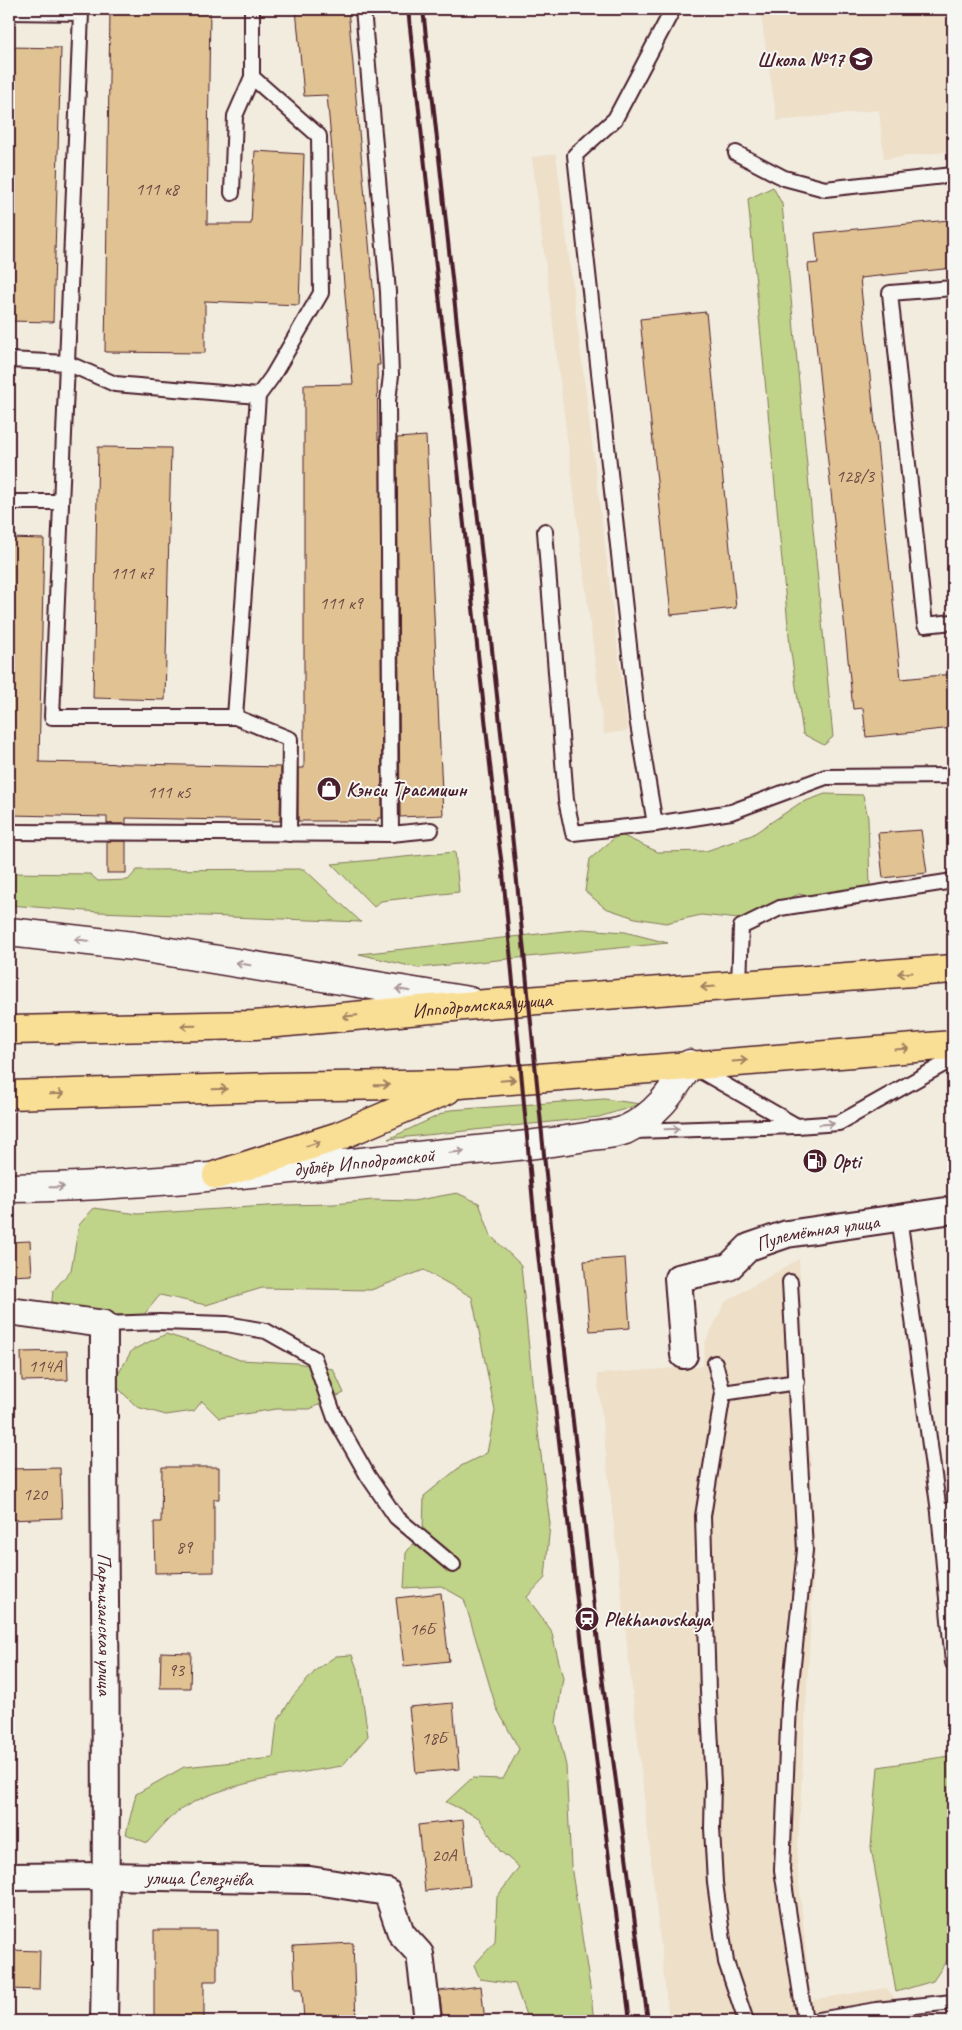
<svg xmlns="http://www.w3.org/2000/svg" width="962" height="2030" font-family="Caveat,sans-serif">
<rect width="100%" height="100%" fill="#f2ecdf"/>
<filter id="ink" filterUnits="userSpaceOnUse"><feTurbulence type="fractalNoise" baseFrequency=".02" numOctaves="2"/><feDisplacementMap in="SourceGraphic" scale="10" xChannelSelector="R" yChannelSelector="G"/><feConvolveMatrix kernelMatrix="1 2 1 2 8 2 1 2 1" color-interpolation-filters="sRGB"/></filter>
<g filter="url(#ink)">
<g fill="#eddfc8">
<polygon points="760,9 953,9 953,151 884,159 879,110 777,121"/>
<polygon points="556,154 628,731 604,734 532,157"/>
<polygon points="799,1259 815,1546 797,1863 811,2000 886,1988 916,2021 669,2021 597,1374 703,1366 705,1343 725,1302"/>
</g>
<g fill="#bfd389" stroke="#84795a">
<polygon points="773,187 782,204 833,737 824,745 803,734 790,646 748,199"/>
<polygon points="825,794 863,795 868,818 870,887 855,906 799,894 765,910 739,919 701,915 666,923 635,918 605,908 585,891 590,859 619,834 658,852 706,851 752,835 800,803"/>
<polygon points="455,852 459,892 381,901 374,907 332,864"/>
<polygon points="304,869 361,922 99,912 9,905 9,873 90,874 98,881 128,880 137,870"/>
<polygon points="583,929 625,932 668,943 418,968 359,954"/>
<polygon points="604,1099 641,1104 599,1117 388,1139 450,1110"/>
<polygon points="457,1193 479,1203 491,1236 521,1265 534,1401 550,1524 545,1578 527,1597 551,1630 563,1678 556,1723 566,1766 571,1866 590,1987 594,2021 528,2021 515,1984 480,1979 474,1965 495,1942 497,1897 519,1867 500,1851 479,1818 446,1802 472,1778 503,1779 519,1749 496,1707 464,1599 441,1586 404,1588 406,1553 423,1530 424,1496 461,1466 487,1453 495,1411 472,1297 424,1270 371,1290 262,1288 206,1305 160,1295 142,1317 51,1309 53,1291 71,1270 79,1225 94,1208 138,1214 284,1205 334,1204 373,1200 413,1201"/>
<polygon points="166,1334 198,1344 240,1360 296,1363 333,1369 344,1393 310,1409 276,1409 219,1418 202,1401 194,1411 166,1415 137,1407 113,1383 132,1350"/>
<path d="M352,1655l7,19 9,62 -26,30c-48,8 -122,17 -162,44 -12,8 -23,22 -33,33l-21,-9 10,-40 48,-27 89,-9 4,-36 16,-26 24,-27 19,-13z"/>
<polygon points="949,1756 953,1785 953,1951 933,1981 896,1992 871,1847 878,1767"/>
</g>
<g fill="#e0c293" stroke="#4a1f2b">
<polygon points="110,9 210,9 207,224 251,224 255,151 304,154 299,305 205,301 205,353 105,352"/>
<polygon points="296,9 348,9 380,365 377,365 378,440 380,440 382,818 378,818 378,821 298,821 298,768 304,768 304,385 353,384 327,95 304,96"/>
<polygon points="9,47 61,48 53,322 9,321"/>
<polygon points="949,220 953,268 860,278 901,679 953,674 953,728 866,737 863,708 853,709 808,264 818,263 815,233"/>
<polygon points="706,312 736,608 671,615 640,319"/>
<polygon points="426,436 443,815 400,817 397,438"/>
<polygon points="98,447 171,448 165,700 93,698"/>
<polygon points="9,538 44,539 39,762 281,767 280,821 126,818 126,824 107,824 107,817 9,815"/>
<polygon points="921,830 927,873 883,878 878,833"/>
<rect x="107" y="841" width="19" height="32"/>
<polygon points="30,1241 32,1275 9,1276 9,1242"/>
<polygon points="625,1258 630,1328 590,1331 584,1261"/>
<polygon points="67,1351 68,1380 22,1381 21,1352"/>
<polygon points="162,1467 219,1467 219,1499 214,1499 214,1572 155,1573 154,1522 161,1522"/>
<polygon points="60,1468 62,1518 9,1520 9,1469"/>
<polygon points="441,1593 449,1661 404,1666 396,1598"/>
<polygon points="161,1652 191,1653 190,1688 160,1688"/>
<polygon points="453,1703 459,1769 416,1773 409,1707"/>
<polygon points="463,1820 470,1886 425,1891 418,1825"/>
<polygon points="154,1930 217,1930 217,1981 204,1981 204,2021 154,2021"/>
<polygon points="353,1943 356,2021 304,2021 302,1989 295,1989 293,1946"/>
<polygon points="9,1950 40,1951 39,1990 9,1989"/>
<polygon points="481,1986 485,2021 443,2021 439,1991"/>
</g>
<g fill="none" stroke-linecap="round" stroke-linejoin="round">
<defs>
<g id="service">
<polyline points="363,9 388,292 391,375 388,401 391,834"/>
<polyline points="9,12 81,13 67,363 115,384 258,396"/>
<polyline points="736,153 784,178 825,189 953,175"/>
<polyline points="232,193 235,116 252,77"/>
<polyline points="953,288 890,293 925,625 953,622"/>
<polyline points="9,360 67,363 52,717 235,717 258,396 272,377 321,293 319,136 252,77 252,9"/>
<polyline points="9,502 61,502"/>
<polyline points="545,531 566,800 573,833 655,824 731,812 826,777 953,776"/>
<polyline points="235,717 290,739 289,834"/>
<polyline points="655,824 637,718 575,155 615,119 673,9"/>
<polyline points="9,832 391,834 431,830"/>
<polyline points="739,985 741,927 780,908 953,881"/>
<polyline points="697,1069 797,1126 839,1123 953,1059"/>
<polyline points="634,1131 797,1126"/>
<polyline points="899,1216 939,1512 953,1663"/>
<polyline points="790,1282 805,1550 789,1703 782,1870 805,2021"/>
<polyline points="104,1324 160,1322 227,1324 266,1331 314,1358 335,1418 368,1476 396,1517 453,1565"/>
<polyline points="715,1363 723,1393 703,1516 708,1691 713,1783 712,1828 715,1883 726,1962 746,2021"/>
<polyline points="723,1393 797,1382"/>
<polyline points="939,1512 953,1510"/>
<polyline points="813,2021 876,2010 953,2002"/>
</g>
<g id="minor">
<path id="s1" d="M9,1311l95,13c-1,232 5,465 0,697"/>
<path id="s2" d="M684,1355l-6,-77 51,-11 20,-20 38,-13 166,-24"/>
<path id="s3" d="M9,1877l98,-1 203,4 77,12 14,41 19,21 8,67"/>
</g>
<g id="tertiary">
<polyline points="9,932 133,946 469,1001"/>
<path id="s4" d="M9,1188c149,-2 299,-21 447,-36 45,-4 91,-8 135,-16 11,-1 24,-2 34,-6 32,-15 46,-37 65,-66"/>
</g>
<g id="trunk">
<path id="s5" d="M9,1030l246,-5 231,-21 467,-35"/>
<polyline points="9,1095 272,1087 460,1084 953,1045"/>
<polyline points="217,1175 339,1136 447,1090"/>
</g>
</defs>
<use href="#service" stroke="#4a1f2b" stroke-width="18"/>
<use href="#minor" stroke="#4a1f2b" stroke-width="30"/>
<use href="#tertiary" stroke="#4a1f2b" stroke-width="31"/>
<use href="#trunk" stroke="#4a1f2b" stroke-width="31"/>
<use href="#service" stroke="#f6f6f2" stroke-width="14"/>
<use href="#minor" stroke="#f6f6f2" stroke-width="26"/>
<use href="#tertiary" stroke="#f6f6f2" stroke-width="28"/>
<use href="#trunk" stroke="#f9df96" stroke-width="28"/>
<g stroke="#4a1f2b" stroke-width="4">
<polyline points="408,9 497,829 503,873 536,1236 585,1672 630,2021"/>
<polyline points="423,9 516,872 552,1235 601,1669 648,2021"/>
</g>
</g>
<defs><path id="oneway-shaft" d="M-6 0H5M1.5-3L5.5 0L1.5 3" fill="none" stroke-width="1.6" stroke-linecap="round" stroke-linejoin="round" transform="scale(1.25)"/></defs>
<g stroke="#a99598">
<use href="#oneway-shaft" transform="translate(82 940) rotate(-173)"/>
<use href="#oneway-shaft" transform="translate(243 964) rotate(-171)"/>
<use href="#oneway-shaft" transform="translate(403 990) rotate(-171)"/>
<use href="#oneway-shaft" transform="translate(827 1124) rotate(-3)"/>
<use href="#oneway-shaft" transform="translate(672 1129) rotate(-2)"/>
<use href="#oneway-shaft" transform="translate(457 1152) rotate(-5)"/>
<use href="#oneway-shaft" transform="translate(57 1187) rotate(-1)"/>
</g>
<g stroke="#a27f60">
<use href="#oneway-shaft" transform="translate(905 973) rotate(176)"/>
<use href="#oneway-shaft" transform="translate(708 987) rotate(176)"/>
<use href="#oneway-shaft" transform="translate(350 1016) rotate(175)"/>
<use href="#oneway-shaft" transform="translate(188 1026) rotate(179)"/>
<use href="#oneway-shaft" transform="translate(902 1049) rotate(-4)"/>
<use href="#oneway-shaft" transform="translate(740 1061) rotate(-4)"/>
<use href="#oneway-shaft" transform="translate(508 1080) rotate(-5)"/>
<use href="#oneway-shaft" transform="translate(382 1085) rotate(-1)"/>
<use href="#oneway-shaft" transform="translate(220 1089) rotate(-2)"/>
<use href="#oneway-shaft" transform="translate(57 1094) rotate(-2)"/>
<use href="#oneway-shaft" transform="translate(313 1144) rotate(-18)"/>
</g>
</g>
<defs>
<symbol id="school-disc" viewBox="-11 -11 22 22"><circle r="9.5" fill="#4a1f2b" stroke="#f6f6f2"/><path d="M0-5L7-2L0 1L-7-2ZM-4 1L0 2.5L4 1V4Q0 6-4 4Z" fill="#fff"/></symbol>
<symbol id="shop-disc" viewBox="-11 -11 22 22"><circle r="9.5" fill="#4a1f2b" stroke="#f6f6f2"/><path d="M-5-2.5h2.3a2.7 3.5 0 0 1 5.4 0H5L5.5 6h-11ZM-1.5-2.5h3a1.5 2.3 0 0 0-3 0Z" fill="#fff"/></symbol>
<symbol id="fuel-disc" viewBox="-11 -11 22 22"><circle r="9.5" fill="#4a1f2b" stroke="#f6f6f2"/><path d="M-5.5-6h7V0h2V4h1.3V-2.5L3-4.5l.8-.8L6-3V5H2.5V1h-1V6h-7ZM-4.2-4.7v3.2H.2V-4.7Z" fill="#fff"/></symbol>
<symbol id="station-disc" viewBox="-11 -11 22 22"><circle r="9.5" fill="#4a1f2b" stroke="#f6f6f2"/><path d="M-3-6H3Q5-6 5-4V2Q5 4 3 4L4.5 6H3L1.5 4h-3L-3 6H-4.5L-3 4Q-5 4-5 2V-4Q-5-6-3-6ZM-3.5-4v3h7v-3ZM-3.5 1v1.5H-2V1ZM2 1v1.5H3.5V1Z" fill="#fff"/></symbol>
</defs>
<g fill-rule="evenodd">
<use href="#school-disc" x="847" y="45" width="28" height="28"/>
<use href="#shop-disc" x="315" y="775" width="28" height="28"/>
<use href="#fuel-disc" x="801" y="1147" width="28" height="28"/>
<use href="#station-disc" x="573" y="1605" width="28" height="28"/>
</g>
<g text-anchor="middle" stroke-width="4" stroke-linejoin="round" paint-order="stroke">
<g font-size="18" fill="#704845">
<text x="157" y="195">111 к8</text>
<text x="855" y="482">128/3</text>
<text x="132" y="579">111 к7</text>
<text x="341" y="609">111 к9</text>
<text x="169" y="798">111 к5</text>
<text x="45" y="1372">114А</text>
<text x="35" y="1500">120</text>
<text x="184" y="1553">89</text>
<text x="422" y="1635">16Б</text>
<text x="176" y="1676">93</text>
<text x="434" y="1744">18Б</text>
<text x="444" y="1861">20А</text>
</g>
<g font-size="20" font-weight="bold" fill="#4a1f2b" stroke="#f6f6f2" text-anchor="start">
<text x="844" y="66" text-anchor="end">Школа №17</text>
<text x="346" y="796">Кэнси Трасмишн</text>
<text x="832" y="1168">Opti</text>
<text x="604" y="1626">Plekhanovskaya</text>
</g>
<g font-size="20" fill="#4a1f2b" stroke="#f6f6f2">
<text dy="7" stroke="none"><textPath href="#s5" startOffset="474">Ипподромская улица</textPath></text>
<text dy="7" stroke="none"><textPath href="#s4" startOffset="356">дублёр Ипподромской</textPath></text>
<text dy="7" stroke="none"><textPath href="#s2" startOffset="228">Пулемётная улица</textPath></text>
<text dy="7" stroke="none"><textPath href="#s1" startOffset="396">Партизанская улица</textPath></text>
<text dy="7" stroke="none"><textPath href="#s3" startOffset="190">улица Селезнёва</textPath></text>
</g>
</g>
<rect width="962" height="2030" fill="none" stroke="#f6f6f2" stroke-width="30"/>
<rect x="15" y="15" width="932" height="2000" fill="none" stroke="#4a1f2b" stroke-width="2" filter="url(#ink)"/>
</svg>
